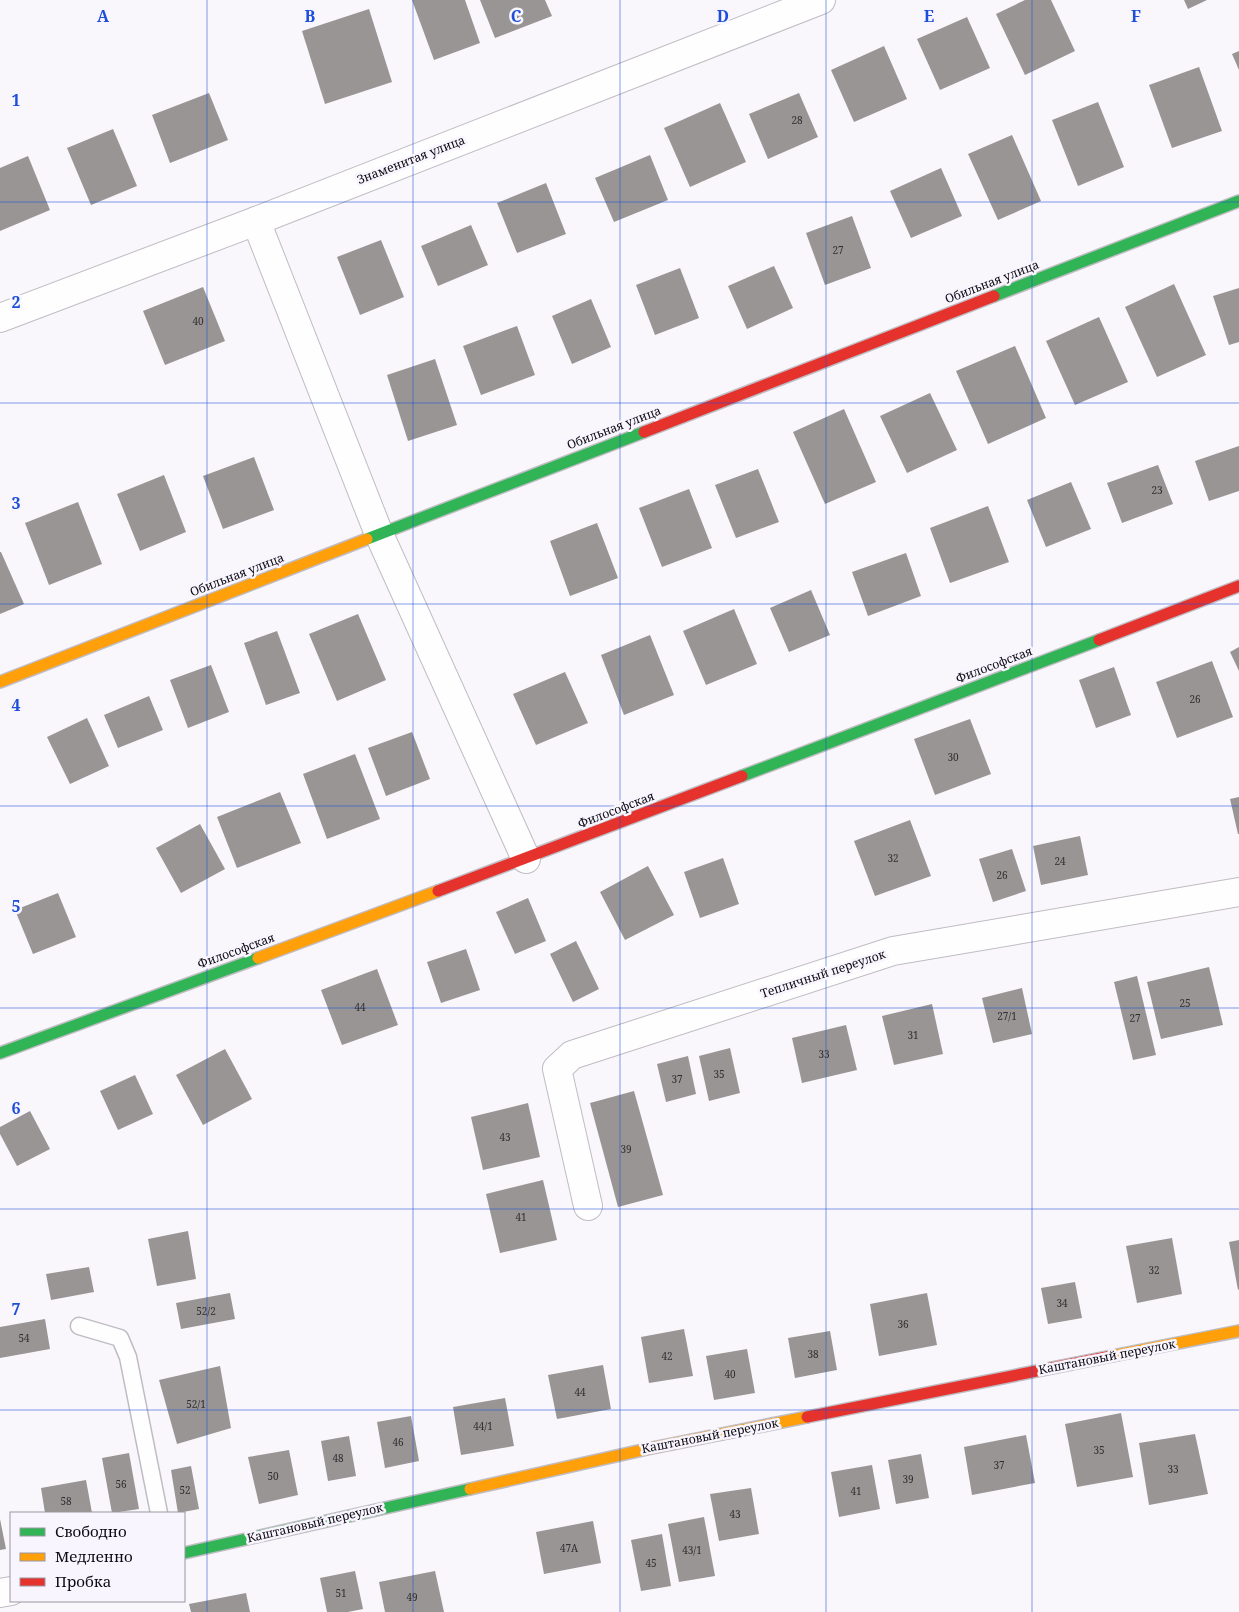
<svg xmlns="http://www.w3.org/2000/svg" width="1239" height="1612" font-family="'Noto Serif',serif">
<rect width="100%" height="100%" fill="#f9f7fc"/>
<g fill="#989594">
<polygon points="412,0 465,0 480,43 434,60"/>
<polygon points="480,0 545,0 552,16 495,38"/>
<polygon points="1025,0 1051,0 1075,51 1025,75 996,14"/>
<polygon points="1184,0 1207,0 1188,9"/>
<polygon points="369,9 392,82 325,104 302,31"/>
<polygon points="967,17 990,68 940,90 917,39"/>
<polygon points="884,46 907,99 854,122 831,70"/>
<polygon points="1239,51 1239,70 1232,54"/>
<polygon points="1199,67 1222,131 1172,148 1149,85"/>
<polygon points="209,93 228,140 170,163 152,115"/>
<polygon points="799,93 818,137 768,159 749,114"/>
<polygon points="1098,102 1124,167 1078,186 1052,120"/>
<polygon points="720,103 746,162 690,187 664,128"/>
<polygon points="113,129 137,186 91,205 67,148"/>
<polygon points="1012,135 1041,201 998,220 968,154"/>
<polygon points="650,155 668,200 614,222 595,178"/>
<polygon points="28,156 50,210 0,231 0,168"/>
<polygon points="941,168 962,216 911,238 890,191"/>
<polygon points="546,183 566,234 517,253 497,203"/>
<polygon points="852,216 871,268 825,285 806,233"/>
<polygon points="471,225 488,265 438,286 421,246"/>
<polygon points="381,240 404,297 360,315 337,257"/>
<polygon points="774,266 793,308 747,329 728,286"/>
<polygon points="680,268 699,318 655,335 636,285"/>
<polygon points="1174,284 1206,355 1157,377 1125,307"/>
<polygon points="203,287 225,341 165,365 143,311"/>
<polygon points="1239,288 1239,342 1229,345 1213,296"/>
<polygon points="591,299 611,347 572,364 552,316"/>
<polygon points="1099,317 1128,382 1075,405 1046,341"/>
<polygon points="517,326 535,375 481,395 463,346"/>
<polygon points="1015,346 1046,418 988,444 956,371"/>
<polygon points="435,359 457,425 408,441 387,375"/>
<polygon points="930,393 957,450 907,473 880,416"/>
<polygon points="844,409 876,482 825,504 793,432"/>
<polygon points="1239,446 1239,491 1209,501 1195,461"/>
<polygon points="254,457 274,510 223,529 203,476"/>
<polygon points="1158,465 1173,504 1122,523 1107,483"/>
<polygon points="758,469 779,522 736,538 715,485"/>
<polygon points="164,475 186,532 140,551 117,494"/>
<polygon points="1071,482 1091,529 1046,547 1027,500"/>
<polygon points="689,489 712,548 662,567 639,508"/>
<polygon points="78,502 102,564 49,585 25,523"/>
<polygon points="988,506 1009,562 950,583 930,528"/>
<polygon points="597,523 618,578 570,596 550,541"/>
<polygon points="0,552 1,552 24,604 0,614"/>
<polygon points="906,553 921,596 868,616 852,572"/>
<polygon points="811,590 830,635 789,652 770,608"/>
<polygon points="734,609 757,664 706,685 683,631"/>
<polygon points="358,614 386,680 337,701 309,634"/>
<polygon points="277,631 300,693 266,705 244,643"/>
<polygon points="650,635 674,695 624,715 601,655"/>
<polygon points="1239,647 1239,671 1230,652"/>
<polygon points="1212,661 1233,717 1177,738 1156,682"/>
<polygon points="211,665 229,712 188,728 170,680"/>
<polygon points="1114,667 1131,715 1096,728 1079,680"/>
<polygon points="565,672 588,723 536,745 513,694"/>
<polygon points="149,696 163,730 118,748 104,715"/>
<polygon points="87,718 109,766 70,784 47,737"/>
<polygon points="970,719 991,774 935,795 914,739"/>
<polygon points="412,732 430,779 386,796 368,748"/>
<polygon points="355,754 380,819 327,839 303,774"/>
<polygon points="280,792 301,843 237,868 217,817"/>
<polygon points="1239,797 1239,834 1238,834 1230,799"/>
<polygon points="910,820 931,876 875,896 854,841"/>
<polygon points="200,824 225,869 181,893 156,848"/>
<polygon points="1080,836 1088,875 1041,885 1033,846"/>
<polygon points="1012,849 1026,891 993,902 979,859"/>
<polygon points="723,858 739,904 700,918 684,872"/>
<polygon points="648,866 674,915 625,940 600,892"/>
<polygon points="58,893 76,937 33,954 15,910"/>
<polygon points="528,898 546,941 515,954 496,912"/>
<polygon points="576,941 599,989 573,1002 550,954"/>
<polygon points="466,949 480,990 441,1003 427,962"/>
<polygon points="1209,967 1223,1025 1161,1039 1147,982"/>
<polygon points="377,969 398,1025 342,1045 321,990"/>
<polygon points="1137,976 1156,1055 1133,1060 1114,982"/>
<polygon points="1022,988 1032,1034 993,1043 982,998"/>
<polygon points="932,1004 943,1054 894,1065 882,1016"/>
<polygon points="846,1025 857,1070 802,1083 792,1038"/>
<polygon points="730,1048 740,1093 709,1101 699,1056"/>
<polygon points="225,1049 252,1099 203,1125 176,1075"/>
<polygon points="688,1056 696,1094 666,1102 657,1064"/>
<polygon points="135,1075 153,1114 118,1130 100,1091"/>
<polygon points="634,1091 663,1195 618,1207 590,1103"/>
<polygon points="528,1103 540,1157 483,1170 471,1117"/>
<polygon points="30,1111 50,1149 17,1166 0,1134 0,1127"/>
<polygon points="543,1180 557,1240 500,1253 486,1194"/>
<polygon points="188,1231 196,1279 157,1286 148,1239"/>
<polygon points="1172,1238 1182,1294 1137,1303 1126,1246"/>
<polygon points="1239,1240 1239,1289 1238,1290 1229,1242"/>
<polygon points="89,1267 94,1292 51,1300 46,1274"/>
<polygon points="1075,1282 1082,1318 1048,1324 1041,1288"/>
<polygon points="230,1293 235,1319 181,1329 176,1303"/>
<polygon points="927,1293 937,1345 879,1356 870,1304"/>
<polygon points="45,1319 50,1349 0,1358 0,1327"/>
<polygon points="684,1329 693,1376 649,1383 641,1337"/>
<polygon points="830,1331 837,1370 795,1378 788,1338"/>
<polygon points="747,1349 755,1393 714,1400 706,1356"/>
<polygon points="603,1365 611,1409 557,1419 548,1375"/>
<polygon points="220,1366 231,1428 177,1444 159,1380"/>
<polygon points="505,1398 514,1446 461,1455 453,1407"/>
<polygon points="1121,1413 1133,1477 1077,1487 1065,1424"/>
<polygon points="411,1416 419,1461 385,1468 377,1422"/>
<polygon points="1195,1434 1208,1494 1149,1505 1139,1443"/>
<polygon points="1026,1435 1035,1483 972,1495 964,1447"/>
<polygon points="349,1436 356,1476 328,1481 321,1441"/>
<polygon points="289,1450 298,1495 259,1504 248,1457"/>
<polygon points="129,1453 139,1509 112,1513 102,1458"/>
<polygon points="921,1454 929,1498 896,1504 888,1460"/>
<polygon points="872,1465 880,1509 839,1517 831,1472"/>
<polygon points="191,1466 199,1509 178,1513 171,1470"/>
<polygon points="86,1480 92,1513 45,1513 41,1488"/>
<polygon points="751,1488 759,1534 719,1541 710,1494"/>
<polygon points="704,1517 715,1576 679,1582 668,1524"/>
<polygon points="0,1519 6,1549 0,1550"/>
<polygon points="593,1521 601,1563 544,1574 536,1532"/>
<polygon points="662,1534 671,1586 641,1591 631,1540"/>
<polygon points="355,1571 363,1609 348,1612 327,1612 320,1578"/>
<polygon points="435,1571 444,1612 385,1612 379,1582"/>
<polygon points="246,1593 250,1612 191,1612 189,1604"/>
</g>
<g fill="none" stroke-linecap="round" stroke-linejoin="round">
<defs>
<polyline id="lane" points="79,1326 120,1338 128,1357 159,1513"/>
<g id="street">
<polyline points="256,221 379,534 526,859"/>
<polyline points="0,318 256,221 821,0"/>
<polyline points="588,1206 557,1069 572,1055 893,951 1239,892"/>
<polyline points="0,1593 11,1591"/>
</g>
<g id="fast">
<polyline points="994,296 1239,201"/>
<polyline points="367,539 644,432"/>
<polyline points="742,776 1099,640"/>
<polyline points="0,1053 258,958"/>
<polyline points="184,1553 470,1489"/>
</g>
<g id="slow">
<polyline points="0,682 367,539"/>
<polyline points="258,958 438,891"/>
<polyline points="1112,1356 1239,1331"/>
<polyline points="470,1489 647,1449 807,1417"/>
</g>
<g id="jam">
<polyline points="644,432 994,296"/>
<polyline points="1099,640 1239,586"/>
<polyline points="438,891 742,776"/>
<polyline points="807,1417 1112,1356"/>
</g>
</defs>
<use href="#lane" stroke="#bfbcc3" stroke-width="19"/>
<use href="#street" stroke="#bfbcc3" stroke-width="30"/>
<use href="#fast" stroke="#bfbcc3" stroke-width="14"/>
<use href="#slow" stroke="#bfbcc3" stroke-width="14"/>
<use href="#jam" stroke="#bfbcc3" stroke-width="14"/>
<use href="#lane" stroke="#fefeff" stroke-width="16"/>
<use href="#street" stroke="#fefeff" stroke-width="28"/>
<use href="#fast" stroke="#30b455" stroke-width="11"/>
<use href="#slow" stroke="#ff9f0a" stroke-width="11"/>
<use href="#jam" stroke="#e5322d" stroke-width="11"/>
</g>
<path fill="none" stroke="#1d4ed8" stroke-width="1" stroke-opacity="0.55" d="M207,0v1612M413,0v1612M620,0v1612M826,0v1612M1032,0v1612M0,202h1239M0,403h1239M0,604h1239M0,806h1239M0,1008h1239M0,1209h1239M0,1410h1239"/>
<g text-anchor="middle" stroke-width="5" stroke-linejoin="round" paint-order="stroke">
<g font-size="10" fill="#302d32">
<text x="797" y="124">28</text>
<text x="838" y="254">27</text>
<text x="198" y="325">40</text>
<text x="1157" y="494">23</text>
<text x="1195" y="703">26</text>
<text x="953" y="761">30</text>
<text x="893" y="862">32</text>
<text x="1060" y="865">24</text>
<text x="1002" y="879">26</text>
<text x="1185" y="1007">25</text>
<text x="360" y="1011">44</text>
<text x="1007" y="1020">27/1</text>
<text x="1135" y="1022">27</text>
<text x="913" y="1039">31</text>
<text x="824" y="1058">33</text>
<text x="719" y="1078">35</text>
<text x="677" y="1083">37</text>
<text x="505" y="1141">43</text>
<text x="626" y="1153">39</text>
<text x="521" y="1221">41</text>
<text x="1154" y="1274">32</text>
<text x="1062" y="1307">34</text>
<text x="206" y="1315">52/2</text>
<text x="903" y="1328">36</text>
<text x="24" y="1342">54</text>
<text x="813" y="1358">38</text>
<text x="667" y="1360">42</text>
<text x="730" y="1378">40</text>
<text x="580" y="1396">44</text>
<text x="196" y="1408">52/1</text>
<text x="483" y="1430">44/1</text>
<text x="398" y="1446">46</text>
<text x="1099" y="1454">35</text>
<text x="338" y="1462">48</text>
<text x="999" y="1469">37</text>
<text x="1173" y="1473">33</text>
<text x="273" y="1480">50</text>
<text x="908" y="1483">39</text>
<text x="121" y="1488">56</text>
<text x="185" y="1494">52</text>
<text x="856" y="1495">41</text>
<text x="66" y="1505">58</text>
<text x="735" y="1518">43</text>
<text x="569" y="1552">47А</text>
<text x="692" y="1554">43/1</text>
<text x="651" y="1567">45</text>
<text x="341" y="1597">51</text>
<text x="412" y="1601">49</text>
</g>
<g font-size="12" fill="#0d0a11" stroke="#f8f5fe">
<text transform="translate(411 160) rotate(-21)" y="4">Знаменитая улица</text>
<text transform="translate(992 282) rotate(-21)" y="4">Обильная улица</text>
<text transform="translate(614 428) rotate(-21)" y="4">Обильная улица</text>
<text transform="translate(237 575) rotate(-21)" y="4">Обильная улица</text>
<text transform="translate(994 665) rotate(-21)" y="4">Философская</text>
<text transform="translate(616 810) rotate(-21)" y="4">Философская</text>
<text transform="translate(236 951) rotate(-20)" y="4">Философская</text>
<text transform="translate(823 974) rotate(-18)" y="4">Тепличный переулок</text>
<text transform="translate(1107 1357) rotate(-11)" y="4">Каштановый переулок</text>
<text transform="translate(710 1436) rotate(-11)" y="4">Каштановый переулок</text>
<text transform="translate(315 1523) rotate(-13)" y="4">Каштановый переулок</text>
</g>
</g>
<g font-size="16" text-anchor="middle" font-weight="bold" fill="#1d4ed8" stroke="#f8f5fe" stroke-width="5" stroke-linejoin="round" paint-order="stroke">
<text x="103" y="22">A</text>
<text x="310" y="22">B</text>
<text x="516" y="22">C</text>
<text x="723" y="22">D</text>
<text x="929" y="22">E</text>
<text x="1136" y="22">F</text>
<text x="16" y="106">1</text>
<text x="16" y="308">2</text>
<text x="16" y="509">3</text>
<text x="16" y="711">4</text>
<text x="16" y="912">5</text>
<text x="16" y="1114">6</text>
<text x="16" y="1315">7</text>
</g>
<rect x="10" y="1512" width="175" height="90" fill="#f8f5fe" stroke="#9a979f"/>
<rect x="20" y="1528" width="25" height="8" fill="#30b455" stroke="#9a979f"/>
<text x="55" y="1537" font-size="15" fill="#0d0a11">Свободно</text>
<rect x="20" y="1553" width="25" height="8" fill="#ff9f0a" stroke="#9a979f"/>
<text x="55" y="1562" font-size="15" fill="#0d0a11">Медленно</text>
<rect x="20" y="1578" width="25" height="8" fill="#e5322d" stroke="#9a979f"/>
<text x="55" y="1587" font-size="15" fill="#0d0a11">Пробка</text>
</svg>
